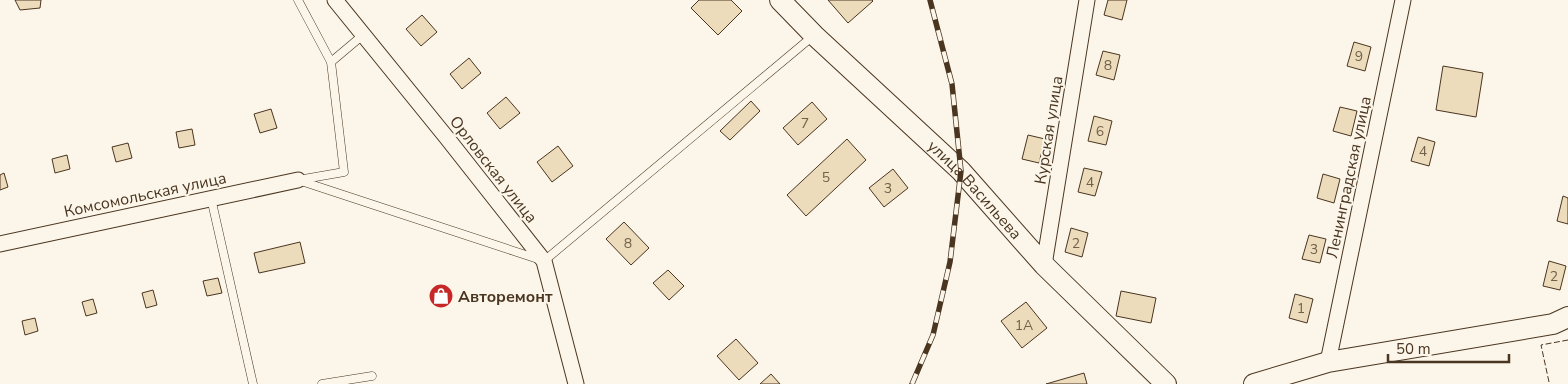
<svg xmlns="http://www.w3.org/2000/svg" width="1568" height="384" font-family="'Nunito Sans',sans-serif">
<rect width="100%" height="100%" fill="#fbf6e9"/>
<g fill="#ecdcbc" stroke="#4a3520">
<polygon points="15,0 41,0 40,8 20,10"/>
<polygon points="699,0 731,0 742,11 718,35 691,8"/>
<polygon points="828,0 872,0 873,1 848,23"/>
<polygon points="1108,0 1127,0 1122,20 1104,15"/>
<polygon points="422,15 437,32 421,46 406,29"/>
<polygon points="1354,42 1371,47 1365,71 1347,66"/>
<polygon points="1103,51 1120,55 1114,80 1096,75"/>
<polygon points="469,58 481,73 462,89 450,74"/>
<polygon points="1443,66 1483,73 1476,117 1436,110"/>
<polygon points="506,97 520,113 500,129 487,113"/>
<polygon points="751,101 760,111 730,140 720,131"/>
<polygon points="812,102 827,119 798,145 783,128"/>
<polygon points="1340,107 1357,111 1351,136 1333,131"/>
<polygon points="271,109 277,128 260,133 254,114"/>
<polygon points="1094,116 1112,121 1106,145 1088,141"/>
<polygon points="192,129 195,145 179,148 176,132"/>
<polygon points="1028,135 1045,139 1039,163 1022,159"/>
<polygon points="1418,137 1435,142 1429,166 1411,161"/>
<polygon points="847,139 866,160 806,216 787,195"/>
<polygon points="128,143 132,158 116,162 112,147"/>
<polygon points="558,146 573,166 552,182 537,162"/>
<polygon points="67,155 70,169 55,173 52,159"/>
<polygon points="1084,168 1102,172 1095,196 1078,192"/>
<polygon points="893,169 908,188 884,207 869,188"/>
<polygon points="4,173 8,187 0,190 0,175"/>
<polygon points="1323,174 1340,179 1334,203 1317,198"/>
<polygon points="1563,196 1568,198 1568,224 1557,221"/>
<polygon points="624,222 649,248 631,265 606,239"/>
<polygon points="1071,228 1088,233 1082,257 1065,252"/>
<polygon points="1309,235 1326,239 1320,263 1302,259"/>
<polygon points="300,242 305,263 259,273 254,253"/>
<polygon points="1549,261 1566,266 1560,290 1543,286"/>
<polygon points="668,270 684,286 669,300 653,283"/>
<polygon points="218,278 222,293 207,296 203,281"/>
<polygon points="153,290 157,305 146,308 142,293"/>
<polygon points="1121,291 1156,298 1151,323 1116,316"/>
<polygon points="1295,294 1313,299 1307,323 1289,318"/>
<polygon points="93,299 97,313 86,316 82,302"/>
<polygon points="1026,302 1047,328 1022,348 1001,321"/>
<polygon points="35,318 38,331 25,335 22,321"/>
<polygon points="736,339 758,363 739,380 717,356"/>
<polygon points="1084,373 1087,384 1046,384"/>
<polygon points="771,374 780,384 760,384"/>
</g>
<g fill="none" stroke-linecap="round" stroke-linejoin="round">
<defs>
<g id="lane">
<polyline points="298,0 331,62 344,172 298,180 544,261 813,36"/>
<polyline points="331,62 363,35"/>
<polyline points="211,198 253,384"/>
<polyline points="322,384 372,376"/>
</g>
<g id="street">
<polyline points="335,0 447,138 544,261 576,384"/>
<polyline points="0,244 298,180"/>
<polyline points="1044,265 1087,0"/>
<polyline points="1328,362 1403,0"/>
</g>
<g id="secondary">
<path id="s1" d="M780,0l34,35 147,136 83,94 122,119"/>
<polyline points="1254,384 1328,362 1553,324 1568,317"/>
</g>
</defs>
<use href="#lane" stroke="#4a3520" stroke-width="9"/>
<use href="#street" stroke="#4a3520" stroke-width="17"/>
<use href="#secondary" stroke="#4a3520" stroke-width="22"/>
<use href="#lane" stroke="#fbf6e9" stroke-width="8"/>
<use href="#street" stroke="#fbf6e9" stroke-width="15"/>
<use href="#secondary" stroke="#fbf6e9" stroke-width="20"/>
<defs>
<polyline id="rail" points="912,384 933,335 950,262 961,171 952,84 930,0"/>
</defs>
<use href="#rail" stroke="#4a3520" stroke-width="5.5"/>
<use href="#rail" stroke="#fbf6e9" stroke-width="4" stroke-dasharray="11" stroke-linecap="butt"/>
<polyline stroke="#4a3520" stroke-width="1" stroke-dasharray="6 2.5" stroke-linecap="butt" points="1549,382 1541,345 1568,340"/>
</g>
<defs>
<symbol id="shop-disc" viewBox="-11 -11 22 22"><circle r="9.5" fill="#c62828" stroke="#fbf6e9"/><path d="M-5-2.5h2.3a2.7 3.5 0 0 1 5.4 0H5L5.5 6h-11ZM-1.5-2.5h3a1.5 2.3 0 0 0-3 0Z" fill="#fff"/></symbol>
</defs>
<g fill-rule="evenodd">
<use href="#shop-disc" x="427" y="282" width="28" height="28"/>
</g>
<g text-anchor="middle" stroke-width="4" stroke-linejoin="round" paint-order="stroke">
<g font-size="14" fill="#725f47">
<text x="1359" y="61">9</text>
<text x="1108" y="70">8</text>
<text x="805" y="128">7</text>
<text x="1100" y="136">6</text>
<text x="1423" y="156">4</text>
<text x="826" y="182">5</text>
<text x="1090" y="187">4</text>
<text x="888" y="193">3</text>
<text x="628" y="248">8</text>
<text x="1076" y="248">2</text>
<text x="1314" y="254">3</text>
<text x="1554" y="281">2</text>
<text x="1301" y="313">1</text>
<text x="1024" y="330">1А</text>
</g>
<g font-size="16" fill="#4a3520" stroke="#fbf6e9">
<text transform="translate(1048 130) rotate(-81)" y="6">Курская улица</text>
<text transform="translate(494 169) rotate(52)" y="6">Орловская улица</text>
<text transform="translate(1348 177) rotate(-78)" y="6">Ленинградская улица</text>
<text dy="6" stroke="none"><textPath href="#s1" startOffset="272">улица Васильева</textPath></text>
<text transform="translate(145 194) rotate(-12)" y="6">Комсомольская улица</text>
</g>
<g font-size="16" font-weight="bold" fill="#4a3520" stroke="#fbf6e9" text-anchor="start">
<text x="458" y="302">Авторемонт</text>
</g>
</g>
<path d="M1388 354v8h121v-8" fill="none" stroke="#4a3520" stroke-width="2.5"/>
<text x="1396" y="354" font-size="15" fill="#4a3520" stroke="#fbf6e9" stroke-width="4" paint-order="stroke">50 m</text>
</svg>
